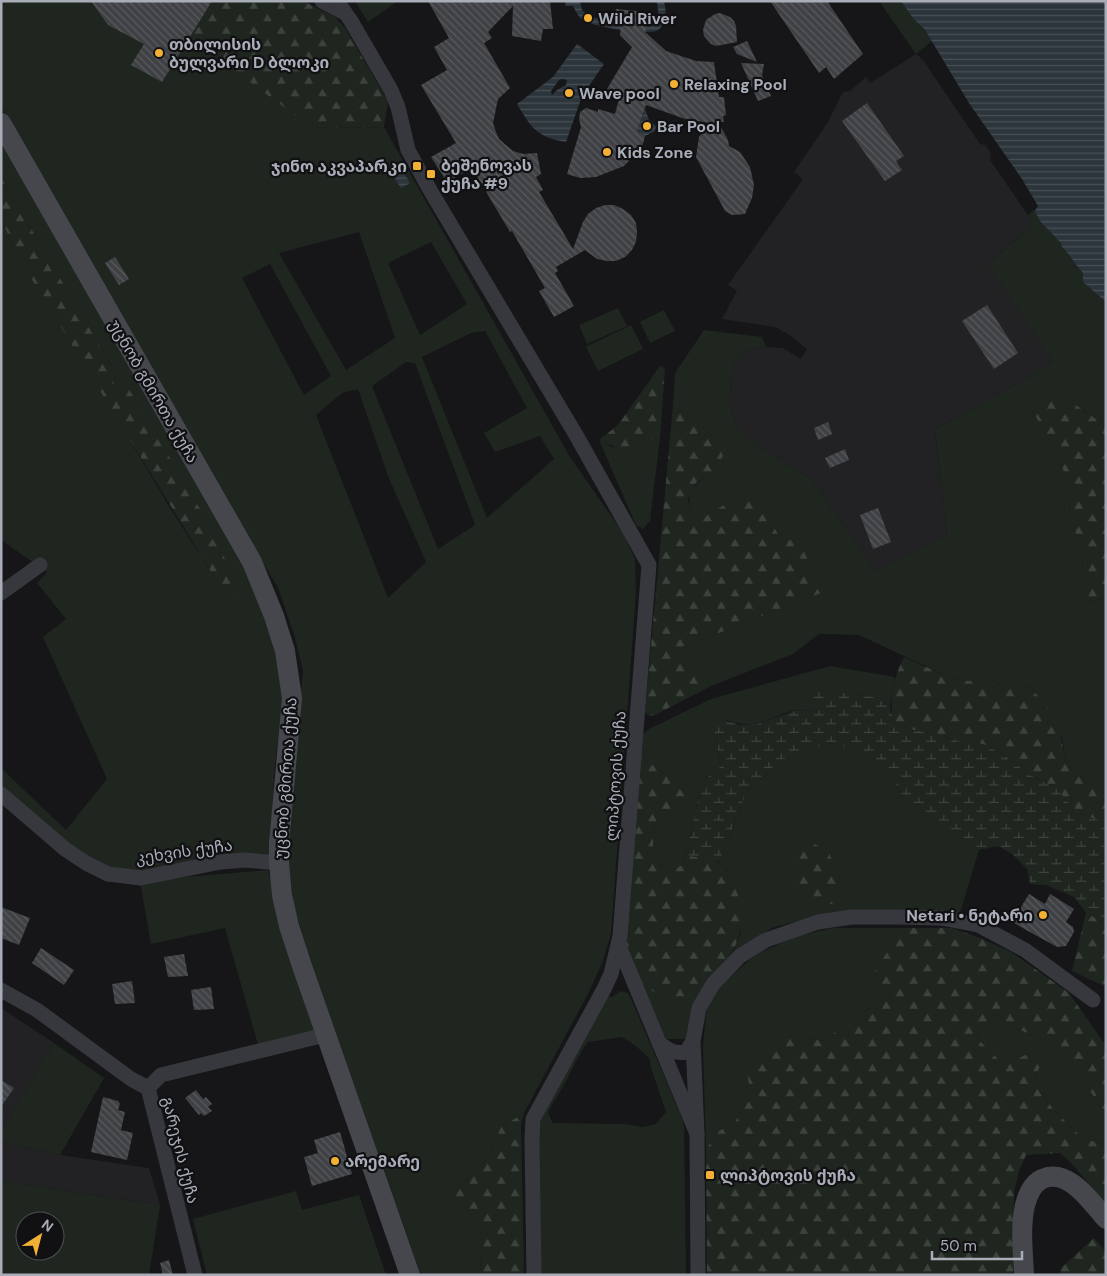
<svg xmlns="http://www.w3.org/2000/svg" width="1107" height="1276" font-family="'DM Sans','Noto Sans Georgian',sans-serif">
<defs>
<pattern id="forest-firs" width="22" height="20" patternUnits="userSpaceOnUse" patternTransform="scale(1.25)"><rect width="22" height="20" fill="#1e261f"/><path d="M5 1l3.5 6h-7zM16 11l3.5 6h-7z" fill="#3c433d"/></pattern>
<pattern id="wetland-marsh" width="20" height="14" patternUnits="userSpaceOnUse" patternTransform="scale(1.25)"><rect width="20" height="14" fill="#1e261f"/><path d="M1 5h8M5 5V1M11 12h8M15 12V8" fill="none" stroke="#3c433d"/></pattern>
<pattern id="water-rules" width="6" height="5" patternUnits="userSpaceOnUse" patternTransform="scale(1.25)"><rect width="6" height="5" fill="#2c353c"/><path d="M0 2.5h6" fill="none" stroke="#485056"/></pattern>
<pattern id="building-back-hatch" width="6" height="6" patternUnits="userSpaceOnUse" patternTransform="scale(1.25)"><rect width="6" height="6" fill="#404145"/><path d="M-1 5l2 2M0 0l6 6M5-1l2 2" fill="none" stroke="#595a5e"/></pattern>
</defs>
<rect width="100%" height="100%" fill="#161618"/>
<g fill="#222225">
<polygon points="916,54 923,60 980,144 986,145 991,154 990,160 1028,215 1031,223 1029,229 987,264 1052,361 1023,381 935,429 947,536 877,571 810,478 750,441 738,428 729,402 731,379 735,365 740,354 749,349 766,347 783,348 801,359 807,349 791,336 775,327 722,319 737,291 728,285 803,179 794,172 828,122 843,92 850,91 866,77 870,83"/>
<polygon points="1,1008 54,1043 1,1131"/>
<polygon points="1,1142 60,1155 149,1168 160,1205 1,1181"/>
</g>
<g fill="#1e261f" fill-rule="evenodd">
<path d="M1,1h155l157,127 71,-1 186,330 53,76 12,26 1,33 -25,341 -8,28 -14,31 -65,121 -23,14 -13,31 -35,36 13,14 16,26 -2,39 -3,2h-56l-114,-325 -13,-44 -8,-60 17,-175 -9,-37 -16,-46 -65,-110 -212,-371zM359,232l36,106 -49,32 -67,-117zM431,242l36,62 -47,31 -32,-72zM270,264l61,112 -27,19 -62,-117zM485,331l42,77 -43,25 11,19 45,-16 14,23 -67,59 -65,-161 49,-24zM406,362l9,1 60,162 -37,24 -66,-163zM358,389l30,87 38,86 -38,36 -72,-183 26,-22z"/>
<polygon points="355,1 398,1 368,22"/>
<path d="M879,1h22c10,14 22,26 31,40l-16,13z"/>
<polygon points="1,144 231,536 272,635 283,695 274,774 270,857 155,872 112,870 89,860 1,787 1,768 66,830 107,779 43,637 66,619 37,583 47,572 1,540 1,217 15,252 97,384 170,508 224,592 237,595 113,389 115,372 1,177"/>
<path d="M1038,207l2,14 23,23 -2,2c9,8 14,19 22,27v9l23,20v124l-30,-21 -29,-15 -17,16 30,55 9,26 1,32 12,32 1,24 7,27 16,-4v197l-39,-29 -5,-28 -31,-50 -78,-9 -94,-44 -40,-1 -26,20 -82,32c-7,-13 -19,-13 -29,-23l1,-16 137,-54 -21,-55 -17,5 -29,-56 -52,32 -10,-4c-5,-25 1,-29 22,-43l3,-33 -43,-34 2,-32 29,-43 58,7 4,10 -17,2 -9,5 -5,11 -4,14 -2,23 9,26 12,13 60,37 67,93 70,-35 -12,-107 88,-48 29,-20 -65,-97 42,-35 2,-6 -3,-8z"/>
<polygon points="618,308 627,326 587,344 579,325"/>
<polygon points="664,310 675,331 650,343 640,322"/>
<polygon points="631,325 643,349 598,371 586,347"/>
<polygon points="660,438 650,521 643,529 636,525 599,440 612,447"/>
<path d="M830,666l65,11 -5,30 -11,-9 -56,-9 -3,22c-7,0 -16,-2 -24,-1 -28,6 -38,22 -69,10l-12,14 6,32 -19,16 -16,73 -4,10 -12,7c-23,-14 -17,-32 -13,-54l17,-3 -5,-38 -28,-20 -1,-20 9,-8 62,-30z"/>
<path d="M829,743l21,5 30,14 14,18 11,24 32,19 28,23 14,4 -19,63 -67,-3 -62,3 -57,14 -40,24 7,-19 -13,-61 -9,-9 28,-71 20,-17 11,-13zM828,852l5,13 -40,12 3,-8z"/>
<polygon points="268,870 317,1030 259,1048 225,928 151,944 140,881"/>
<polygon points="832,928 903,928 872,977 891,995 846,1023 824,1041 791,1036 751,1095 735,1122 719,1131 706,1149 703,1046 707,1006 719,987 755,955 794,937"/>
<polygon points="707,984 687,1039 666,1039 643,987 670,997"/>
<path d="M621,991l7,2 4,8 49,115 3,9 2,150h-146l-1,-150 4,-13 65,-116 4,1zM622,1037l14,9 13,12 2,10 15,44 -10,12 -13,3 -18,-3 -72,-1 -5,-10c4,-10 11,-19 16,-28 8,-15 14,-30 24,-43z"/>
<polygon points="994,1013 1017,1029 1049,1041 1070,1062 1106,1114 1106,1141 1099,1143 1082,1138 1054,1110 1034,1084 1040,1065 1005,1066 976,1037"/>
<polygon points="54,1043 104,1078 60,1155 1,1142 1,1131"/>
<path d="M1,1181l159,24 -11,70h-148zM25,1221h30v30h-30z"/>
<polygon points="296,1191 302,1210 359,1195 386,1275 207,1275 193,1219"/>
</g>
<g fill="url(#forest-firs)">
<polygon points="156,1 303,1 335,17 345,28 388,101 384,127 313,128 167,22"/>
<polygon points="1,177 115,372 113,389 127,386 219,541 237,596 224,592 213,575 15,252 1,217"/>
<path d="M660,366l5,2 -5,70c-28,6 -34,16 -61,2l19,-15z"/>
<polygon points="1047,390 1076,405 1106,426 1106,598 1089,602 1083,575 1082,551 1070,519 1069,487 1060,461 1030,406"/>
<path d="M673,405l43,34 7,17 -10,16 -17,11 -8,16 3,16 10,4 52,-32 29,55 17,-4 22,55 -138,54 -1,16c10,10 22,10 29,23l-56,29 -6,1 -4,-4z"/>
<path d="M904,657l49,22 78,9 26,31 10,47 39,29v29l-32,-14 -18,-22 -26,-13 -28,-21 -19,-10 -27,-3 -25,-8 -22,-4 -15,-8c-6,-23 0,-43 10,-64z"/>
<path d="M641,757l28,20 19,21 -14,17 -17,3c-4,22 -10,40 13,54l12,-7 4,-10c8,2 26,4 33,8 8,4 11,14 15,22 16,35 6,63 -19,90 -7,8 -21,20 -31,22 -13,4 -29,-5 -41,-10l-11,-22 -6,-21z"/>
<polygon points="800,843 815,844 829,852 841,885 841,906 821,902 796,890 793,877 796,869 792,852"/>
<polygon points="1086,913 1100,920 1106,925 1106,987 1072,971"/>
<polygon points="903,928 952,928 980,938 1011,952 1069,993 1106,1046 1106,1114 1070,1062 1049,1041 1017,1029 994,1013 976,1037 1005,1066 1029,1053 1040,1065 1034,1084 1054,1110 1082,1138 1099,1143 1106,1141 1106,1204 1072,1164 1060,1153 1026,1155 1019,1171 1014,1192 1013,1275 707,1275 706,1149 719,1131 735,1122 751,1095 746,1067 791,1036 824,1041 846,1023 891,995 871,977"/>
<polygon points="524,1113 521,1125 524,1275 477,1275 480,1273 482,1234 466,1208 453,1194 488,1158 501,1127"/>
<polygon points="1094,1238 1106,1252 1106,1275 1059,1275 1062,1267"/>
</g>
<polygon fill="url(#wetland-marsh)" points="823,689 879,698 890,707 894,721 909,729 931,733 956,741 983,744 1002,754 1030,775 1056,788 1074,810 1106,824 1106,925 1100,920 1086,913 1074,897 1046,885 1030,884 1027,869 1012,854 998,846 979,850 965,846 937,823 905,804 894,780 880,762 850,748 829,743 778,761 767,774 747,791 719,862 686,855 702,782 721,766 715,734 715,717 740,725 757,724 797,710 820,711 813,696"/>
<g fill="url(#water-rules)" fill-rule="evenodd">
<path d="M566,1h14l2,9 8,7 56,10 9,-2 4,-5 -2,-19h7c2,10 4,22 -6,29 -11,6 -62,-3 -73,-9 -6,-3 -9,-9 -12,-15h-8z"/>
<path d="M901,1h205v301l-23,-20v-9c-8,-8 -13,-19 -22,-27l1,-2 -22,-23 -5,-10 3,-5 -16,-27 -53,-76 -44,-73 -12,-12z"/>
<path d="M577,44l27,20 -22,32 -16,46c-29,-5 -34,-13 -49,-38l36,-27zM562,79l5,1 -1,5 -9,5 -5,5 -1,-4 8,-11z"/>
<polygon points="645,109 649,120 656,126 655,131 645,136 637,131"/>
<polygon points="402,170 410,183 401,188 395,179"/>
</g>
<g fill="url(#building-back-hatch)">
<polygon points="91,1 212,1 162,82 131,65 144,44 108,25"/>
<polygon points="428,1 550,1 553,29 543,29 541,41 512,36 513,6 488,32 492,38 484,43 510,88 498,99 493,123 496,132 499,139 513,151 523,154 537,153 541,174 536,177 543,190 539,192 573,249 583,222 588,214 596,208 605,205 614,205 623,209 631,215 636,223 637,232 636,242 632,250 625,257 616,261 607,261 597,259 585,250 556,267 558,271 555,273 574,306 554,317 539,291 545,288 512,231 510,232 472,168 447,182 431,157 456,143 421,85 447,70 434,47 449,38"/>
<polygon points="770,1 827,1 863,54 834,79 826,67 819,73"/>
<polygon points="616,9 646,12 650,19 645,32 666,51 696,61 714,62 719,97 724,97 726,115 723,116 724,122 718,122 728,140 729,146 740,152 750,167 754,185 752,198 745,214 732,215 725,211 696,157 699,137 710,123 685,119 646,105 637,131 645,136 642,147 624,166 596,177 580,178 567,174 581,127 579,119 580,112 586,108 598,112 598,109 615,114 619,99 607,89 632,47 620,35 621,20 615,17"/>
<polygon points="720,13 730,17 734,21 736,26 737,42 716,46 711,44 704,36 703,30 706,20 715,14"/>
<polygon points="747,41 757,62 737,54 733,47"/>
<polygon points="741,63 764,64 762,75 771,96 758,101"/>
<polygon points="867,103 904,156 896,161 902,170 885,181 842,121"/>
<polygon points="115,257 129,279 119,285 105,263"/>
<polygon points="987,305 1018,353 994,369 962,321"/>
<polygon points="828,422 832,434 818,440 814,428"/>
<polygon points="845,449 849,460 830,468 825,458"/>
<polygon points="878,508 891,542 873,549 860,515"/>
<polygon points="1029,894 1045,904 1050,894 1074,909 1066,922 1073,927 1074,932 1066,946 1057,947 1012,922"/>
<polygon points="1,907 30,918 19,945 1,938"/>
<polygon points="41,948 74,970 64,985 32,963"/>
<polygon points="184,954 188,976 168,977 164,957"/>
<polygon points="132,981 135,1003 115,1004 112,984"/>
<polygon points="211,987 214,1009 194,1010 191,990"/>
<polygon points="1,1080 14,1088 1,1107"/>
<polygon points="196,1090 203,1099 206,1097 212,1104 208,1107 212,1111 204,1116 201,1113 199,1115 185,1098"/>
<polygon points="103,1097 118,1101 120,1104 118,1110 125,1112 121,1130 133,1133 127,1160 91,1152"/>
<polygon points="340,1132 352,1174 312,1186 304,1157 318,1153 314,1140"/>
<polygon points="169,1260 173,1275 163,1275 160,1263"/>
</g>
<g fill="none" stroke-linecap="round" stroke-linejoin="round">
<g stroke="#37383d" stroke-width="15">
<polyline points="322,1 345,13"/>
<polyline points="337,1 351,21 391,90 398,107 408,150 430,190 576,435 649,565 620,936 611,974 604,989 533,1119 532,1139 534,1275"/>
<polyline points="1,593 40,565"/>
<polyline points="1,794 65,849 86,863 108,874 141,878 221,862 245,860 279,863"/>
<polyline points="619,946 697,1134 698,1275"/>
<polyline points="1,990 37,1010 131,1079 148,1088 195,1275"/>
<path d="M659,1043c9,7 15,11 27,9l7,-11"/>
<polyline points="148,1088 161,1075 325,1035"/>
<polyline points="697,1134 693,1041 699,1008 713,984 740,956 766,940 818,922 852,917 895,917 941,918 978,925 1025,950 1093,1000"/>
</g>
<g stroke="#45474d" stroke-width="20">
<polyline points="1,123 252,562 274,616 285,651 292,698 279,844 279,863 282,895 289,926 302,966 410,1275"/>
<path d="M1024,1275c-1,-23 -4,-48 1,-70 3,-11 7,-21 17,-26 26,-12 49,23 64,40"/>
</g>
</g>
<g fill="#f2b134" stroke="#111113" stroke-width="2">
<circle cx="588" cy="18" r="5"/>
<circle cx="159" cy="53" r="5"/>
<circle cx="674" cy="84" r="5"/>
<circle cx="569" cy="93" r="5"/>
<circle cx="647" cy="126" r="5"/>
<circle cx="607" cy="152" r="5"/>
<rect x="412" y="161" width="10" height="10" rx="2.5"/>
<rect x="426" y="169" width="10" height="10" rx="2.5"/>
<circle cx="1043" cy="915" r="5"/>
<circle cx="335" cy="1161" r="5"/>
<rect x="705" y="1170" width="10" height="10" rx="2.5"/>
</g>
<g text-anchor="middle" stroke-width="4.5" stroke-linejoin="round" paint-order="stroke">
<g font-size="16" font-weight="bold" fill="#a8adb8" stroke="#111113" text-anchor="start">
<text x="598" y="24">Wild River</text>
<text x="169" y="50">თბილისის<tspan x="169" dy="18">ბულვარი D ბლოკი</tspan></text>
<text x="684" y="90">Relaxing Pool</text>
<text x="579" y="99">Wave pool</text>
<text x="657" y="132">Bar Pool</text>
<text x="617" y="158">Kids Zone</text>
<text x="441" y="171">ბეშენოვას<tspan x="441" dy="18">ქუჩა #9</tspan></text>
<text x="407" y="172" text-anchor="end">ჯინო აკვაპარკი</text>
<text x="1033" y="921" text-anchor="end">Netari • ნეტარი</text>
<text x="345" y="1167">არემარე</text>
<text x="720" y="1181">ლიპტოვის ქუჩა</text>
</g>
<g font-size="16" fill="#a8adb8" stroke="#111113">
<text transform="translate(154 391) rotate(60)" y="6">უცნობ გმირთა ქუჩა</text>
<text transform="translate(615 776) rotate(-86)" y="6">ლიპტოვის ქუჩა</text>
<text transform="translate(285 778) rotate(-86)" y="6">უცნობ გმირთა ქუჩა</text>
<text transform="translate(184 851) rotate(-8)" y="6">კეხვის ქუჩა</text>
<text transform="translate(181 1150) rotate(76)" y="6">გარეჯის ქუჩა</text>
</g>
</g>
<rect width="1107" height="1276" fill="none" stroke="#a8adb8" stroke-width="5"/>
<g transform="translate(40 1236) rotate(36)"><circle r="24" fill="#111113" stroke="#4d4f55"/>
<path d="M0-4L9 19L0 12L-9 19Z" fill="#f2b134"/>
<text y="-8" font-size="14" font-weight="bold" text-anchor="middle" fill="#a8adb8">N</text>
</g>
<path d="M932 1251v8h90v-8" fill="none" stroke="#a8adb8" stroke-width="2.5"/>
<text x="940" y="1251" font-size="15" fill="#a8adb8" stroke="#111113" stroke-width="4" paint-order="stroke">50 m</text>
</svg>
